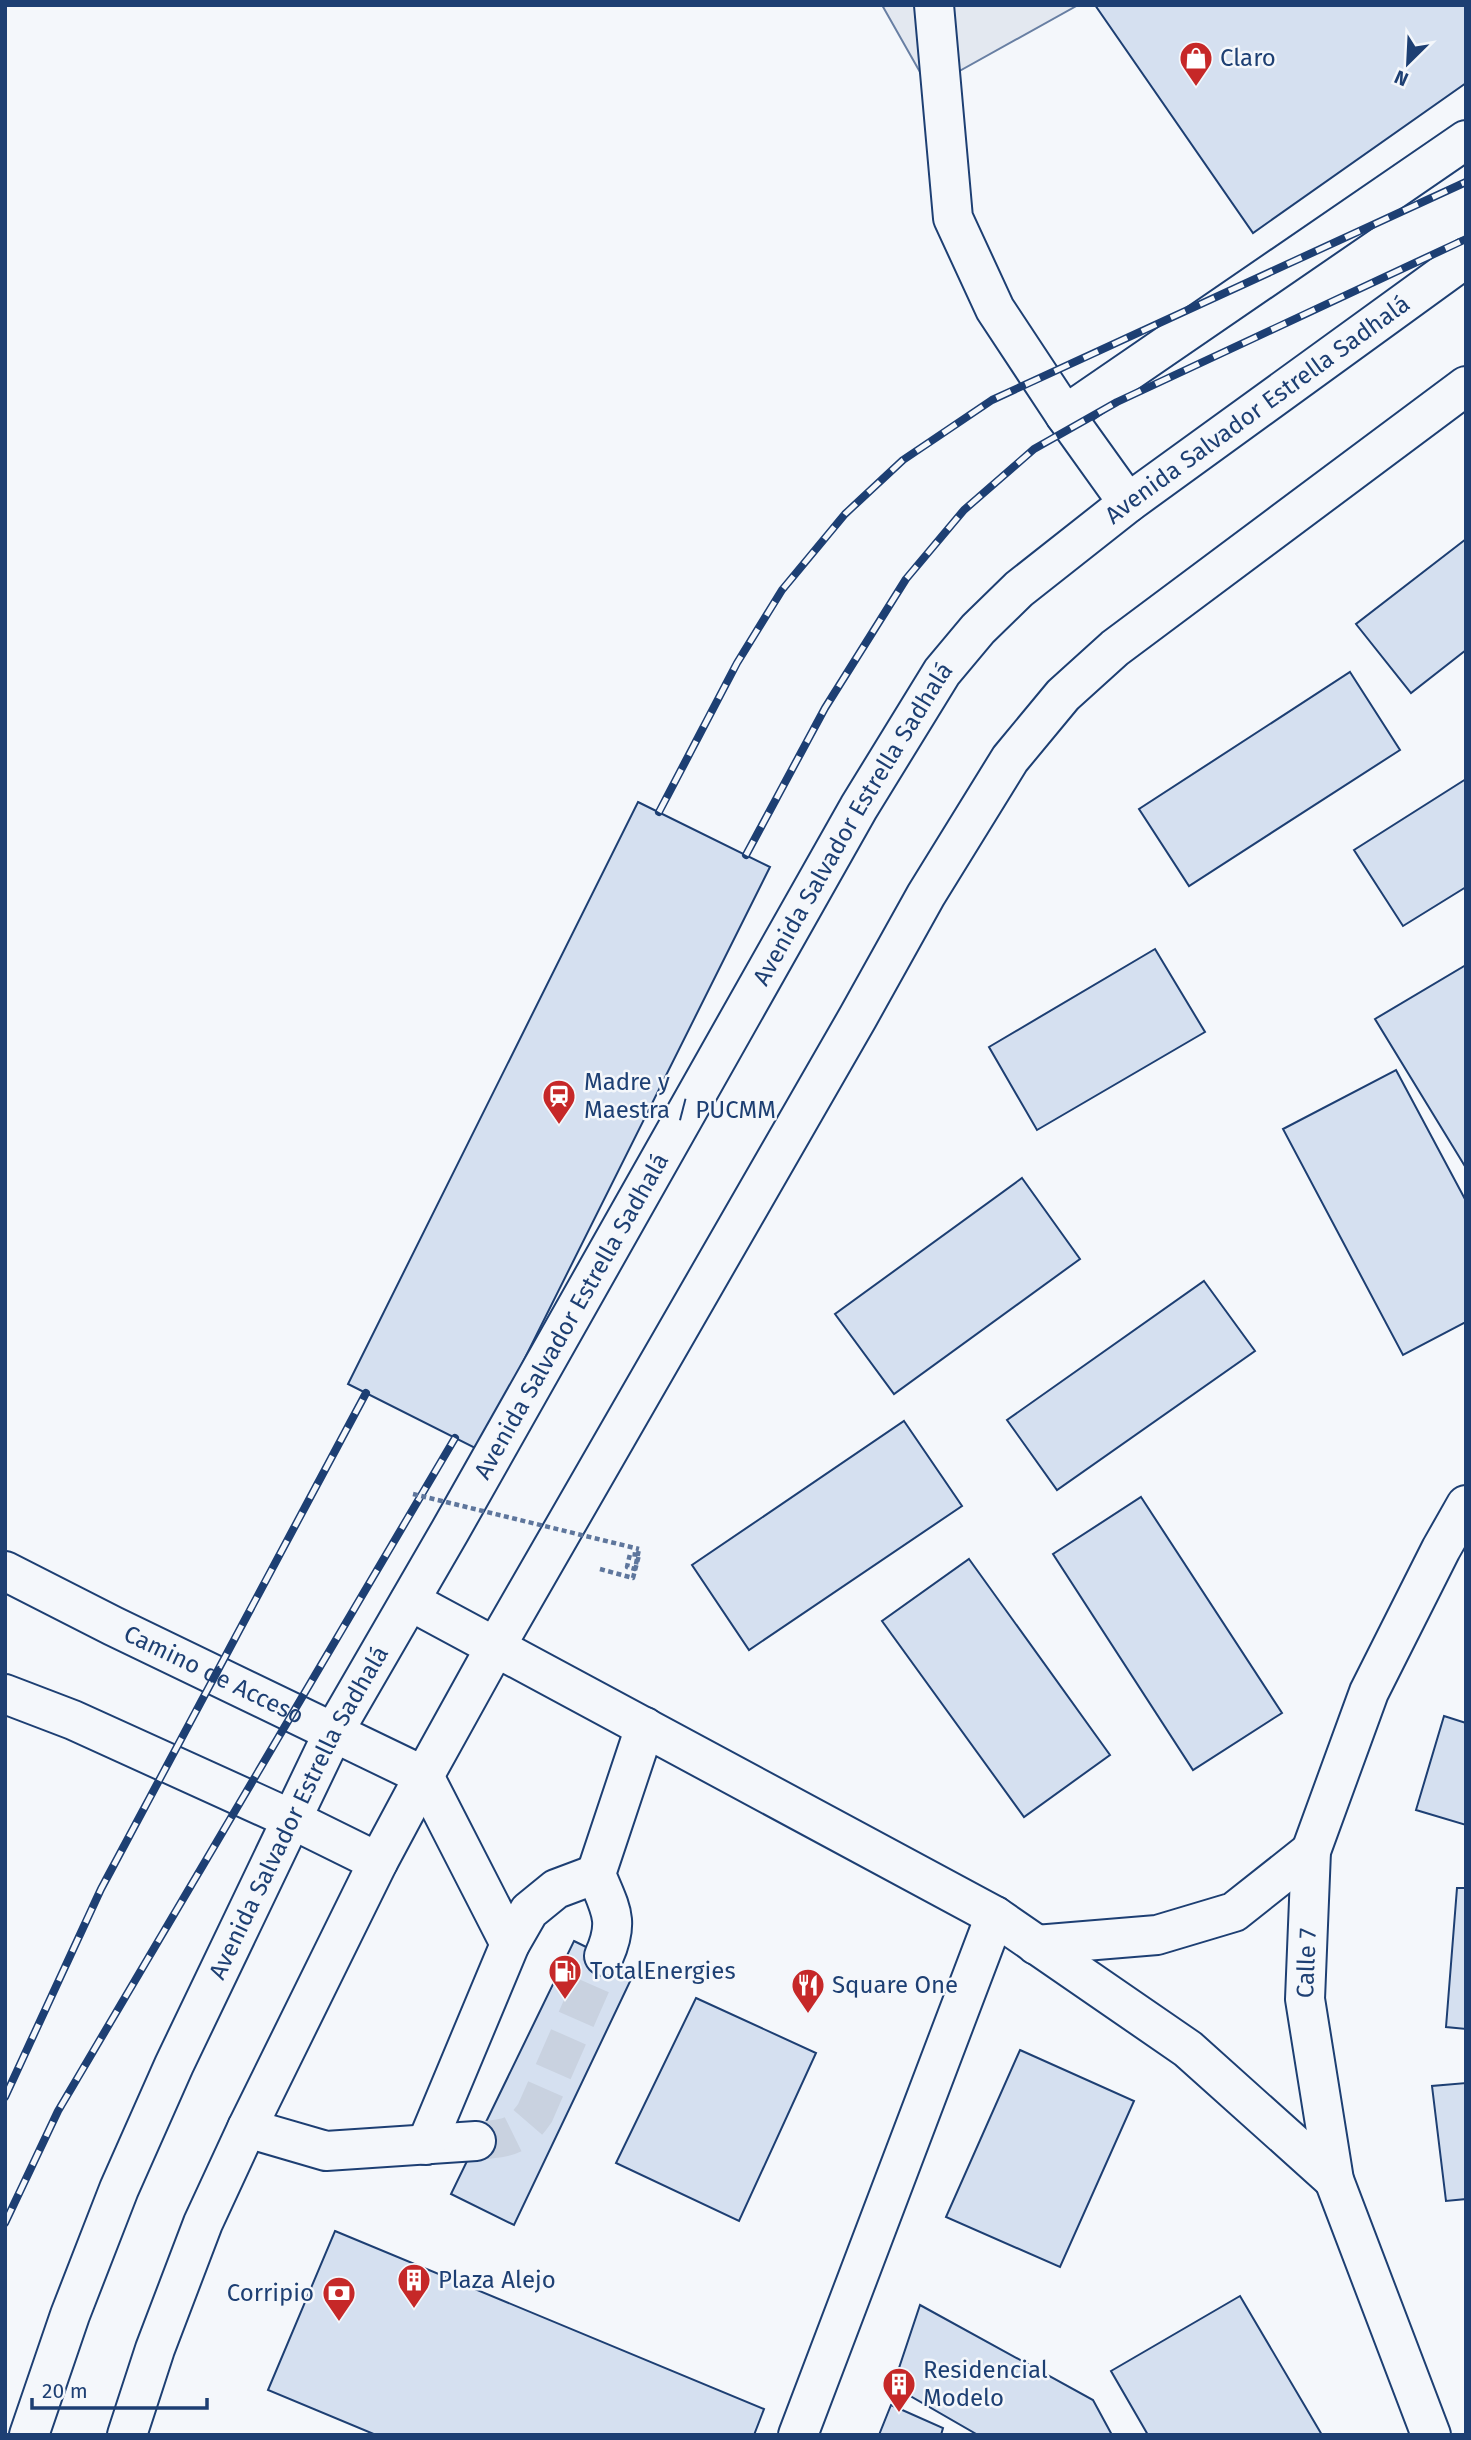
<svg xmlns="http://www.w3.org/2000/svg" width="1471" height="2440" font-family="'Fira Sans',sans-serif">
<rect width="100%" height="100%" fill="#f4f7fb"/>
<polygon fill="#e3e8f0" stroke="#687fa3" stroke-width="2" points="882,5 1078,5 929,88"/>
<g fill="#d5e0f0" stroke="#1d3f73" stroke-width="2">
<polygon points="1095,5 1466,5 1466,83 1253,233"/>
<polygon points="1466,539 1466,650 1411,693 1356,624"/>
<polygon points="1350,672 1400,750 1189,886 1139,809"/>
<polygon points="1466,779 1466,887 1403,926 1354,850"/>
<polygon points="638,802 770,867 479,1450 348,1384"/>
<polygon points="1155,949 1205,1032 1037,1130 989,1047"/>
<polygon points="1466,965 1466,1168 1375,1019"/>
<polygon points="1396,1070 1466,1201 1466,1322 1403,1355 1283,1129"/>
<polygon points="1022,1178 1080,1259 894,1394 835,1314"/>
<polygon points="1204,1281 1255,1351 1057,1490 1007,1420"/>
<polygon points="904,1421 962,1506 749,1650 692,1565"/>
<polygon points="1141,1497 1282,1713 1193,1770 1053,1554"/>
<polygon points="969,1559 1110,1755 1024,1817 882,1621"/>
<polygon points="1444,1716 1466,1723 1466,1825 1416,1810"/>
<polygon points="1457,1888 1466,1888 1466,2029 1446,2027"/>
<polygon points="574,1941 635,1971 514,2225 451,2194"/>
<polygon points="696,1998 816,2053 739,2221 616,2163"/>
<polygon points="1020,2050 1134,2101 1060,2267 946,2217"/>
<polygon points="1466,2083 1466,2199 1446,2201 1432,2086"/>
<polygon points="335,2231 764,2409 754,2435 376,2435 268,2390"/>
<polygon points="1240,2296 1322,2435 1148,2435 1111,2371"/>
<polygon points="920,2305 1093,2400 1112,2435 978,2435 893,2386"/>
<polygon points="891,2405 943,2428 941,2435 879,2435"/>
</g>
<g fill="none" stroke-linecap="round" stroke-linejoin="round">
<path stroke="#c9d2e0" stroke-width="38" stroke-dasharray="38 19" stroke-linecap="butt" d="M476,2141c30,-3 41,-2 59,-28l69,-157"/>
<defs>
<g id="minor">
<polyline points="934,5 953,218 995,309 1065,415 1128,503"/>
<polyline points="1065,415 1466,140"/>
<path id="s1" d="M5,1571l108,55 311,150 86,168"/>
<polyline points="410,1601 995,1916 1188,2049 1334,2180"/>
<polyline points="5,1694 73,1720 291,1819 378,1862"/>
<polyline points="1036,1945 1157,1935 1234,1912 1311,1851"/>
<path d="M604,1956c16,-36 6,-47 -8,-82l49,-147"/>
<polyline points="247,2128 326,2151 476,2141"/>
<polyline points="426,2145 510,1944 529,1911 556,1889 596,1874"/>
<polyline points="798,2435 995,1916"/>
<path id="s2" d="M1431,2435l-97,-255 -29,-181 6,-148 58,-159 72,-143 25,-44"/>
</g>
<g id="major">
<path id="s3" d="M29,2435l41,-120 49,-126 55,-124 159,-332 117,-202 409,-724 83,-135 36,-43 41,-40 109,-86 338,-245"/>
<polyline points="127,2435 155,2349 203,2223 247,2128 378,1862 424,1776 496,1646 858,1017 926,895 1010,759 1063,695 1115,648 1466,386"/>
</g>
</defs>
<use href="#minor" stroke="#1d3f73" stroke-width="42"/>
<use href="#major" stroke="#1d3f73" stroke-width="42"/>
<polyline stroke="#5e769c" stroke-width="4.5" stroke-dasharray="5 3.5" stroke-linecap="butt" points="600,1569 633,1578 639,1555 630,1554 627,1567 635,1569 639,1549"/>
<use href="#minor" stroke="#f4f7fb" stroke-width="38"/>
<use href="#major" stroke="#f4f7fb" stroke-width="38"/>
<defs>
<g id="rail">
<polyline points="659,812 737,663 782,590 845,514 903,460 992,400 1466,182"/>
<polyline points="746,855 825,708 906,579 964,510 1034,449 1117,402 1466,239"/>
<polyline points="5,2097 101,1889 366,1393"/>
<polyline points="5,2223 58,2111 455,1438"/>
</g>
</defs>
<use href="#rail" stroke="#1d3f73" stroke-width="8"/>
<use href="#rail" stroke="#f4f7fb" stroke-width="5" stroke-dasharray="16" stroke-linecap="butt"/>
<polyline stroke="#5e769c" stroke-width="4.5" stroke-dasharray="5 3.5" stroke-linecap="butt" points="413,1494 639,1549"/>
</g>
<defs>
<symbol id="shop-pin" viewBox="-11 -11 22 30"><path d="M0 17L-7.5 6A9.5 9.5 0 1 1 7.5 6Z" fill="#c62828" stroke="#f4f7fb"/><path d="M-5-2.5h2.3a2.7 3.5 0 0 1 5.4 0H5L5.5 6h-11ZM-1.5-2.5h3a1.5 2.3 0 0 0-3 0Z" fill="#fff"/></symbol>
<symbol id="station-pin" viewBox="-11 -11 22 30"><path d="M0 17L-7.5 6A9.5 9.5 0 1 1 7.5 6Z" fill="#c62828" stroke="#f4f7fb"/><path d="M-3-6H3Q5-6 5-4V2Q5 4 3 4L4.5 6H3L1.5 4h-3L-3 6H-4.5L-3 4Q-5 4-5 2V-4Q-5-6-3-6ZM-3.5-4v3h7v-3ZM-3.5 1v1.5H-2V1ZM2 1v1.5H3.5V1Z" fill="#fff"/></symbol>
<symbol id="fuel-pin" viewBox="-11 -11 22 30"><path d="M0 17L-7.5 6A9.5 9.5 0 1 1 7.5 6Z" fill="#c62828" stroke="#f4f7fb"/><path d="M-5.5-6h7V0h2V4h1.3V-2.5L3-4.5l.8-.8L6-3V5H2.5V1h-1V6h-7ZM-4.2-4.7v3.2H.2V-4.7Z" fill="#fff"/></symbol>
<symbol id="restaurant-pin" viewBox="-11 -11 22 30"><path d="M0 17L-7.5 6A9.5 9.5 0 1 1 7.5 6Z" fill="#c62828" stroke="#f4f7fb"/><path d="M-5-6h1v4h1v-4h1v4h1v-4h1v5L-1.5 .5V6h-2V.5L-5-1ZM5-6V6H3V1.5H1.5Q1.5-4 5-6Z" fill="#fff"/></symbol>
<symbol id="building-pin" viewBox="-11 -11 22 30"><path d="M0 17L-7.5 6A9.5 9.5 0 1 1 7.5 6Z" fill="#c62828" stroke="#f4f7fb"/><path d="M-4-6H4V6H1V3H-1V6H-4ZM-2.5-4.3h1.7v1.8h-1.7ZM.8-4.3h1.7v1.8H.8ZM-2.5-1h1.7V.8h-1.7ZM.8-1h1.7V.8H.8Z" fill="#fff"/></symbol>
<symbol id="bank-pin" viewBox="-11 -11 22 30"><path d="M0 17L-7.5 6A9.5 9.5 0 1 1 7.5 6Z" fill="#c62828" stroke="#f4f7fb"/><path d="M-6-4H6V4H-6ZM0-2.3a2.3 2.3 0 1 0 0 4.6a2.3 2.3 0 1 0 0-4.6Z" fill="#fff"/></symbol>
</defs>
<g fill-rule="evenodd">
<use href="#shop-pin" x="1177" y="39" width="38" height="52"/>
<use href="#station-pin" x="540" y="1077" width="38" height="52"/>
<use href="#fuel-pin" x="546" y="1952" width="38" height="52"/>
<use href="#restaurant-pin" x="789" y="1966" width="38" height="52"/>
<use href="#building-pin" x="395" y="2261" width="38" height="52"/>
<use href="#bank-pin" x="320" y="2274" width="38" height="52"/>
<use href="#building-pin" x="880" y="2365" width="38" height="52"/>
</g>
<g text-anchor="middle" stroke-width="5" stroke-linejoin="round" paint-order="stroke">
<g font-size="24" fill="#1d3f73" stroke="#f4f7fb" text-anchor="start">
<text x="1220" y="66">Claro</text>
<text x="584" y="1090">Madre y<tspan x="584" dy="28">Maestra / PUCMM</tspan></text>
<text x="590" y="1979">TotalEnergies</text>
<text x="832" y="1993">Square One</text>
<text x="438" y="2288">Plaza Alejo</text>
<text x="314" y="2301" text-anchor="end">Corripio</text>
<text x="923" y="2378">Residencial<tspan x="923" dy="28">Modelo</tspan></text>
</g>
<g font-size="24" fill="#1d3f73" stroke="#f4f7fb">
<text dy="8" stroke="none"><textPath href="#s3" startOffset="2401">Avenida Salvador Estrella Sadhalá</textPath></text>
<text dy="8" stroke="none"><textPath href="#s3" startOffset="1813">Avenida Salvador Estrella Sadhalá</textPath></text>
<text dy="8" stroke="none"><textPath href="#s3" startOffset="1246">Avenida Salvador Estrella Sadhalá</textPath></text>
<text dy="8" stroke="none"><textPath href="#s1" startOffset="233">Camino de Acceso</textPath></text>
<text dy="8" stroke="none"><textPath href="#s3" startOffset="679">Avenida Salvador Estrella Sadhalá</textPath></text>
<text dy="8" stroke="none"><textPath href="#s2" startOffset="492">Calle 7</textPath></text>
</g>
</g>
<rect width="1471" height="2440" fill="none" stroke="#1d3f73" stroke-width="14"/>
<g transform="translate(1408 63) rotate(204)" stroke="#f4f7fb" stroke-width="5" paint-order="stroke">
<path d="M0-5L12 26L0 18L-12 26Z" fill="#1d3f73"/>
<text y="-10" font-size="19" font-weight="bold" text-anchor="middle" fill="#1d3f73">N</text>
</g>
<path d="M32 2398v10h175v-10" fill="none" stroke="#1d3f73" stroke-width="3.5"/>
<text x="42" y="2398" font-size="21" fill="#1d3f73" stroke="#f4f7fb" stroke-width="5" paint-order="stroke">20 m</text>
</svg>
